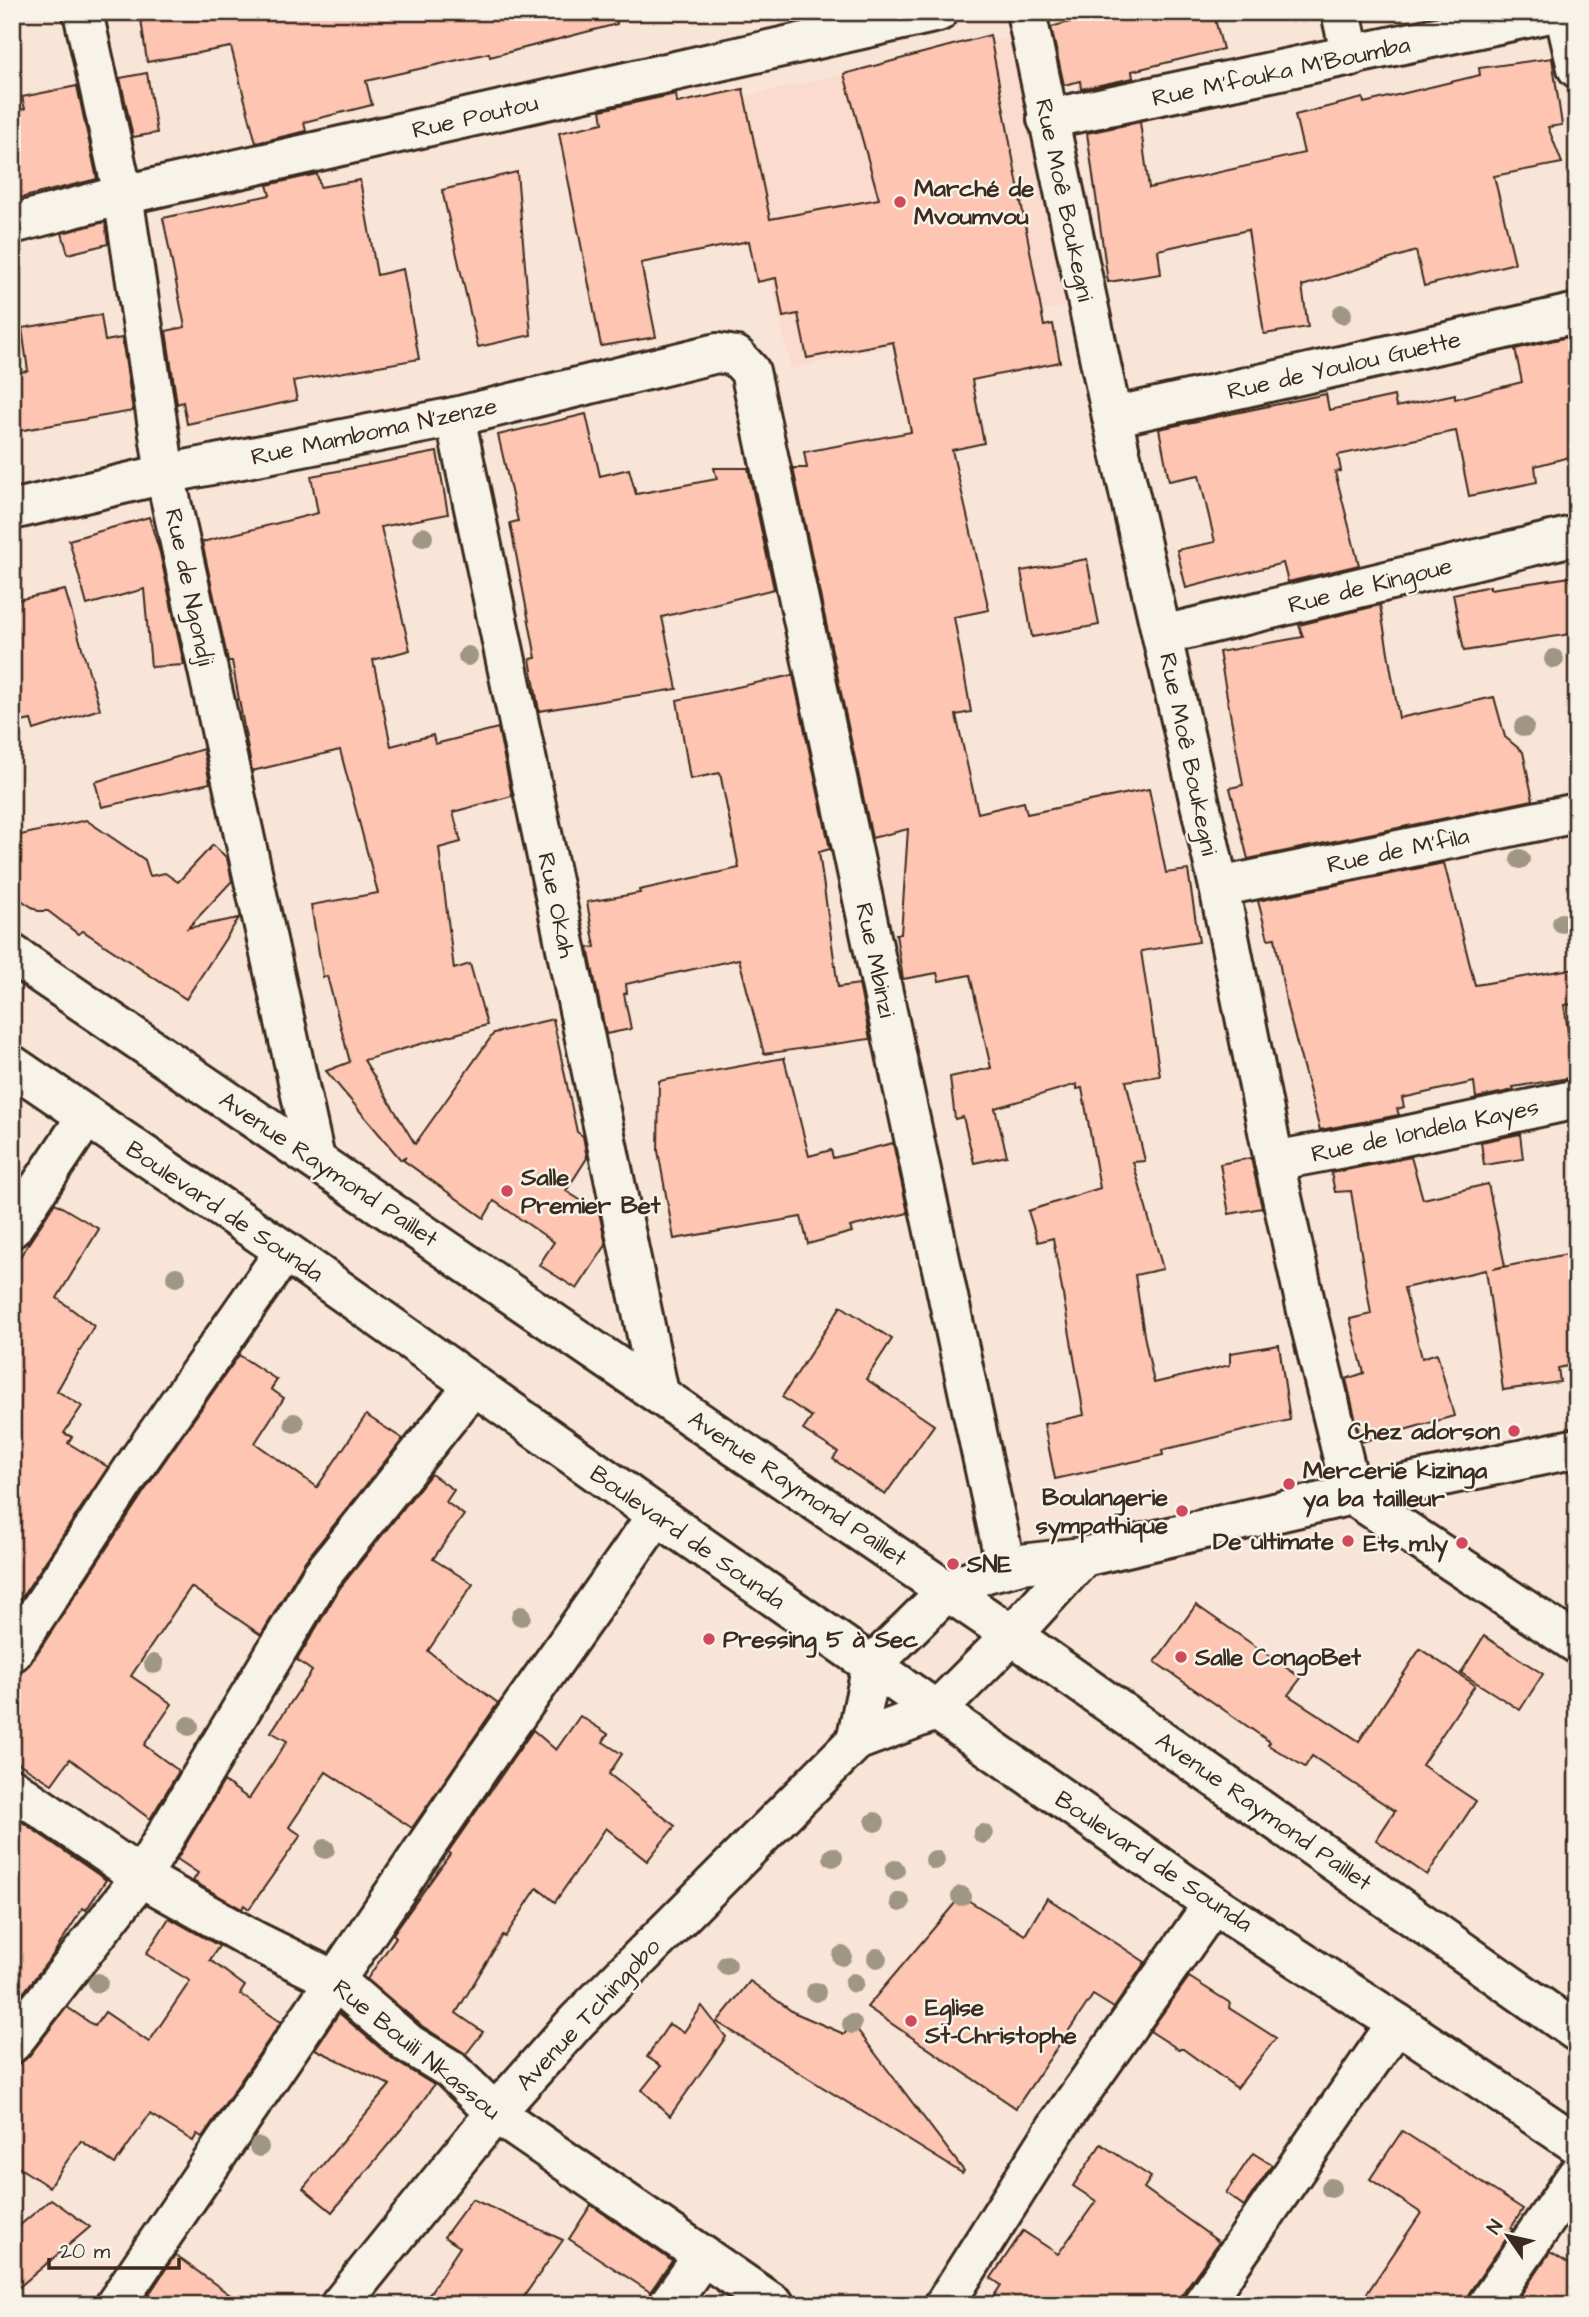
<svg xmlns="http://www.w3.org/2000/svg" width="1589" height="2317" font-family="'Architects Daughter',sans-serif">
<rect width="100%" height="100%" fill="#f9e5d8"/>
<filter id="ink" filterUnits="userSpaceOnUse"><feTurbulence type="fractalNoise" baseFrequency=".0143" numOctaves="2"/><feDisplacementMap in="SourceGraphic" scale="14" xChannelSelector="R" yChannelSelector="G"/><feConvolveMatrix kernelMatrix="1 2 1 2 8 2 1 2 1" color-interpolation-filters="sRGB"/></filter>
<g filter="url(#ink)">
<polygon fill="#fadbcd" points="1015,36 1066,306 791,369 731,99"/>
<g fill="#fdc5b2" stroke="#3b2a1e" stroke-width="2">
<polygon points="140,12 616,12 617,24 490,57 489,53 366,81 372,105 304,122 306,131 256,143 231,47 147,62"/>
<polygon points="1107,12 1109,20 1143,12 1213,12 1223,49 1132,71 1133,78 1081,89 1080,81 1064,85 1051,27"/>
<polygon points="990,35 1044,326 1053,324 1060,362 972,380 984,443 952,450 989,610 954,617 971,712 956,715 978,813 1024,802 1027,814 1149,789 1166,873 1188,870 1199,942 1141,951 1160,1076 1126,1081 1145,1161 1133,1162 1163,1269 1135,1275 1144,1335 1154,1383 1230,1365 1230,1353 1279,1345 1290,1420 1162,1450 1163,1455 1055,1479 1044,1424 1084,1415 1053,1238 1038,1242 1028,1211 1100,1188 1082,1088 1077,1089 1077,1084 995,1108 1007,1156 974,1163 963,1117 955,1119 950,1077 991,1068 970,975 939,981 937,973 903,979 896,934 901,934 908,829 872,838 793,468 807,468 804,452 911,432 893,342 807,358 798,314 783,317 776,278 757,282 749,241 641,263 656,337 601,346 559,133 603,123 601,110 676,94 677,103 743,89 770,219 879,199 844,74"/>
<polygon points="1552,58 1562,125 1548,127 1562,163 1494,176 1515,263 1424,286 1416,251 1302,286 1308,327 1264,334 1248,230 1158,250 1161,274 1108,282 1087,133 1140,122 1149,188 1304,153 1295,115 1363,98 1364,103 1480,75 1479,68"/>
<polygon points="147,73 157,133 133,137 120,78"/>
<polygon points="77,86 97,179 12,200 12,111 25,109 22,97"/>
<polygon points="517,172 531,335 478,347 442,190"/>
<polygon points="317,174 320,187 360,180 377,275 403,269 419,359 293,381 297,400 187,424 183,402 177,404 166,331 185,327 163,218 270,195 267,185"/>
<polygon points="105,222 108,244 68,254 62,233"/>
<polygon points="101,315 105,341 122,338 133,411 12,432 12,373 28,371 22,328"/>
<polygon points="1577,335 1577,455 1535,466 1537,482 1469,496 1456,431 1338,455 1341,471 1335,472 1359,565 1288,582 1283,563 1186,588 1177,550 1215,542 1199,475 1169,481 1159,429 1326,394 1329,410 1394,396 1396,407 1455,394 1455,399 1522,382 1515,349"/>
<polygon points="586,414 600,476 629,469 636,494 717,479 714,468 748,468 774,589 662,617 677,689 539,711 530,659 536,658 510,523 518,521 498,435"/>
<polygon points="437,452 448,514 381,527 410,650 373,660 391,746 433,735 435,744 498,728 512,796 453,812 461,842 439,848 454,969 470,964 487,1025 364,1060 415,1144 494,1033 553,1019 577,1132 583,1136 587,1158 566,1191 599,1212 606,1245 577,1289 539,1265 554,1242 494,1201 484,1218 403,1160 406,1157 401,1160 326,1071 350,1062 327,976 323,977 311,905 378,893 340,750 252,771 232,661 228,661 202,542 318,513 311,476"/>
<polygon points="149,517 160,553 184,665 151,667 144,589 87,605 69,540"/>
<polygon points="1087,559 1099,625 1032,637 1021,571"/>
<polygon points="1577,576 1577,633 1464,651 1453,594 1490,586 1490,589"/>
<polygon points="65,590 100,709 34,730 31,720 12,724 12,601"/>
<polygon points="1380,605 1399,718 1494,697 1505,737 1523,752 1533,800 1248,859 1230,788 1243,785 1219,652 1303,637 1299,625"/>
<polygon points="793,675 830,849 819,852 838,987 859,984 870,1039 764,1054 739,959 626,984 627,993 624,994 631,1029 606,1034 588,948 595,947 587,902 640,893 639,890 739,868 720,773 690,779 677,700"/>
<polygon points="203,749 210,783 102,807 95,782"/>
<polygon points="86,820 145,860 150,876 165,873 178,882 213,845 227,858 232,881 188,928 239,918 186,999 83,931 78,934 48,911 38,911 12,894 12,837"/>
<polygon points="1444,863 1475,985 1577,968 1577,1004 1564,1005 1575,1077 1513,1087 1514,1090 1476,1098 1474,1082 1402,1098 1404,1107 1397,1109 1399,1115 1320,1130 1287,1007 1275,938 1268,939 1258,901"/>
<polygon points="784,1058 809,1156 831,1150 833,1158 893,1143 908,1213 850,1227 852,1232 808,1244 801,1217 674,1239 658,1151 659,1081"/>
<polygon points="1520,1134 1523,1159 1484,1165 1481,1142"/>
<polygon points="1411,1157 1423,1199 1488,1184 1505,1266 1493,1269 1577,1252 1577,1364 1558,1368 1560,1382 1503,1390 1486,1270 1404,1288 1422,1358 1437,1353 1454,1416 1361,1442 1346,1379 1364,1373 1350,1319 1371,1314 1351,1191 1335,1192 1331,1173"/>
<polygon points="1251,1158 1262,1208 1229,1214 1220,1164"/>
<polygon points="55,1203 99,1229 57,1298 94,1326 57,1391 82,1406 64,1433 72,1437 68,1443 108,1467 12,1612 12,1269"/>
<polygon points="841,1306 892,1339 866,1379 934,1425 885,1495 833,1459 838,1452 803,1430 812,1417 782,1397"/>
<polygon points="239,1355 277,1380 271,1389 284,1398 255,1443 317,1487 366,1415 403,1439 305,1561 261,1635 191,1587 131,1676 172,1704 144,1745 179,1771 150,1819 70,1759 52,1784 12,1759 12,1674 22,1671 30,1664 159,1469"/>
<polygon points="431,1474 454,1490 446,1502 464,1515 433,1559 473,1584 428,1651 498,1703 412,1828 326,1772 289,1827 301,1835 249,1909 244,1905 242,1909 193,1881 198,1873 177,1859 224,1781 249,1799 287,1741 271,1732 312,1671 297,1660 340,1588"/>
<polygon points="1196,1605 1301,1678 1288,1695 1359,1741 1420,1649 1475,1685 1422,1765 1476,1801 1427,1875 1376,1840 1395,1811 1312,1756 1305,1767 1268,1745 1270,1742 1155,1662"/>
<polygon points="1484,1636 1543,1674 1520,1710 1461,1673"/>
<polygon points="580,1716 608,1734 603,1742 622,1754 609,1774 675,1826 647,1861 606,1828 555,1902 537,1888 505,1937 503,1935 456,2013 483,2032 466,2054 422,2026 367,1979 396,1937 393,1934 450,1854 448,1852 533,1730 556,1750"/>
<polygon points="12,1815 106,1880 86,1910 83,1908 52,1956 12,2007"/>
<polygon points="961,1896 1025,1935 1047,1898 1145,1962 1114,2008 1093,1995 1016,2108 867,2007"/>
<polygon points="169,1918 219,1946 210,1960 245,1986 240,1994 281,2022 202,2137 197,2134 193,2141 150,2114 115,2164 81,2141 49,2187 12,2163 12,2065 21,2063 29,2056 67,2007 95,2026 105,2012 149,2042 190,1981 146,1954"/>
<polygon points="1189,1977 1230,2003 1229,2008 1276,2038 1237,2088 1183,2049 1178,2049 1150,2031"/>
<polygon points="750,1981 793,2012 844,2034 853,2024 964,2171 962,2173 717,2022"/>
<polygon points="702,2006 726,2037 670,2116 642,2090 661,2066 647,2057 669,2024 684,2032"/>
<polygon points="339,2013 395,2061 434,2085 409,2120 332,2212 303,2188 390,2085 315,2049"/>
<polygon points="1402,2131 1523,2209 1511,2228 1513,2229 1469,2293 1465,2305 1359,2305 1421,2213 1370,2179"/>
<polygon points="1101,2144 1151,2177 1144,2188 1219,2242 1202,2266 1174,2305 988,2305 1001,2285 991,2278 1023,2231 1058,2254 1096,2201 1073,2186"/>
<polygon points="1253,2153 1272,2165 1244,2206 1226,2193"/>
<polygon points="51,2199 90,2227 12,2293 12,2232"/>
<polygon points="472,2199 563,2240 518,2305 422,2305 460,2247 444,2237"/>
<polygon points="591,2205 672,2261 650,2292 569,2239"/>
<polygon points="1550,2252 1577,2269 1577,2305 1514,2305"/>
<polygon points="175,2255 244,2305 142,2305"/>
</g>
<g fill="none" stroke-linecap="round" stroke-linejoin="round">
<defs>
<g id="minor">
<polyline points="83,12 123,195 165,474 315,1159"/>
<polyline points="1026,12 1112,417 1219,887 1274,1161 1307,1311 1352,1495 1577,1644"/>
<polyline points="1341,12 1351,57"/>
<polyline points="1564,12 1577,68"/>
<polyline points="1047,119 1555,12"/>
<polyline points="12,224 123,195 938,12"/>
<polyline points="455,417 659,1393"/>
<polyline points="1112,417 1577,313"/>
<polyline points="12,510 165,474 455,417 717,353 736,356 750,371 1006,1568"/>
<polyline points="1163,635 1577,535"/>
<polyline points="1219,887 1577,813"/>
<polyline points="1274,1161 1386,1140 1577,1099"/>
<polyline points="12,1228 87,1116"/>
<polyline points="12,1652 141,1457 285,1251"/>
<polyline points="12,1788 141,1877 255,1941 336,1981 409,2044 450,2069 495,2113 775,2305"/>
<polyline points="12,2043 141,1877 322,1575 474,1385"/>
<polyline points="115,2305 479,1768 657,1515"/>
<polyline points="668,2305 703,2256"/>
<polyline points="944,2305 1056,2128 1213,1904"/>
<polyline points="1202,2305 1397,2023"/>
<polyline points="1487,2305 1577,2175"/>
</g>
<g id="tertiary">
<polyline points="856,1741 872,1665 947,1591 986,1573 1021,1564 1083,1557 1352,1495 1577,1448"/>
<polyline points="340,2305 495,2113 577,2021 856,1741 936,1711 1012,1635 1083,1557"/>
</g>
<g id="secondary">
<polyline points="12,954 1012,1635 1577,2032"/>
<polyline points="12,1065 285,1251 657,1515 1213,1904 1397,2023 1577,2144"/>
</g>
</defs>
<use href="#minor" stroke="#3b2a1e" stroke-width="44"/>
<use href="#tertiary" stroke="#3b2a1e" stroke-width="44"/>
<use href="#secondary" stroke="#3b2a1e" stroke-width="44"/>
<use href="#minor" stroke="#f7f3e8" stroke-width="38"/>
<use href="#tertiary" stroke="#f7f3e8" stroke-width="38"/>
<use href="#secondary" stroke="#f7f3e8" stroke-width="38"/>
</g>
<g fill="#9f9683">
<circle cx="1342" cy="314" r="10"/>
<circle cx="423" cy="537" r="10"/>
<circle cx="468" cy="656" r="10"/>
<circle cx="1554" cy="659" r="10"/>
<circle cx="1524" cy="727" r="10"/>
<circle cx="1520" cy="859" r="10"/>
<circle cx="1562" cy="923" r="10"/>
<circle cx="176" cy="1277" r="10"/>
<circle cx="294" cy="1423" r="10"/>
<circle cx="521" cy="1616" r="10"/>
<circle cx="154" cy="1664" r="10"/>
<circle cx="189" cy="1726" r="10"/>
<circle cx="875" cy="1822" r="10"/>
<circle cx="983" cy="1834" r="10"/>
<circle cx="325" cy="1849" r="10"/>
<circle cx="833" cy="1857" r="10"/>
<circle cx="935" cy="1860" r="10"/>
<circle cx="895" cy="1870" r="10"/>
<circle cx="961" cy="1896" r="10"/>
<circle cx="900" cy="1902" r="10"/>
<circle cx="842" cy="1956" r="10"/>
<circle cx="877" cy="1958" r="10"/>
<circle cx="727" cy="1965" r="10"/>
<circle cx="98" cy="1983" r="10"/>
<circle cx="854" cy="1983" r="10"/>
<circle cx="816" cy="1992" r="10"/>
<circle cx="852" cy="2024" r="10"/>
<circle cx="259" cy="2147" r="10"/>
<circle cx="1331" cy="2188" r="10"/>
</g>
</g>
<g fill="#d1495b" stroke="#f7f3e8" stroke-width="2.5">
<circle cx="900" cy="202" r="7"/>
<circle cx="507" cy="1191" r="7"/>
<circle cx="1514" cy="1431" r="7"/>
<circle cx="1289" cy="1484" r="7"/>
<circle cx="1182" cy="1511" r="7"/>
<circle cx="1348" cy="1541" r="7"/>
<circle cx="1462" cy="1543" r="7"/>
<circle cx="953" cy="1564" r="7"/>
<circle cx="709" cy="1639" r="7"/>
<circle cx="1181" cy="1657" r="7"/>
<circle cx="911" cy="2021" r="7"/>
</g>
<g text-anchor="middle" stroke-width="5" stroke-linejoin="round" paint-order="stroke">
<g font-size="24" fill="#3b2a1e" stroke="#f7f3e8">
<text transform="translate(1281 71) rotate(-12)" y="8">Rue M'fouka M'Boumba</text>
<text transform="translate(475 116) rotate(-13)" y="8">Rue Poutou</text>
<text transform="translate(1065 200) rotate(78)" y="8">Rue Moê Boukegni</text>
<text transform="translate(1344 365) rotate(-13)" y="8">Rue de Youlou Guette</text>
<text transform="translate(374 431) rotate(-12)" y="8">Rue Mamboma N'zenze</text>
<text transform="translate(1370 585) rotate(-14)" y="8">Rue de Kingoue</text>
<text transform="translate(190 587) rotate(78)" y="8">Rue de Ngondji</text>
<text transform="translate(1189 754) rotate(78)" y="8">Rue Moê Boukegni</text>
<text transform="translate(1398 850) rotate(-12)" y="8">Rue de M'fila</text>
<text transform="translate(557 905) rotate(78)" y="8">Rue Okah</text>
<text transform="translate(876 960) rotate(78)" y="8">Rue Mbinzi</text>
<text transform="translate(1425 1130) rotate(-12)" y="8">Rue de londela Kayes</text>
<text transform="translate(329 1169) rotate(34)" y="8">Avenue Raymond Paillet</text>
<text transform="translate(225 1211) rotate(34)" y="8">Boulevard de Sounda</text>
<text transform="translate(798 1488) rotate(34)" y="8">Avenue Raymond Paillet</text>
<text transform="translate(688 1537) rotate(35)" y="8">Boulevard de Sounda</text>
<text transform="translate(1264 1811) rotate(35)" y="8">Avenue Raymond Paillet</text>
<text transform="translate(1154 1861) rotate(34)" y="8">Boulevard de Sounda</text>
<text transform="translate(588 2014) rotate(-47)" y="8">Avenue Tchingobo</text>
<text transform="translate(417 2049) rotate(39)" y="8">Rue Bouili Nkassou</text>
</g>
<g font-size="24" font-weight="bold" fill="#3b2a1e" stroke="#f7f3e8" text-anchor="start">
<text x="914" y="196">Marché de<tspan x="914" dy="28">Mvoumvou</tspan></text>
<text x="521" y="1185">Salle<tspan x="521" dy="28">Premier Bet</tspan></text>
<text x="1500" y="1439" text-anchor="end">Chez adorson</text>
<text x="1303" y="1478">Mercerie kizinga<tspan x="1303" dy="28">ya ba tailleur</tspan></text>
<text x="1168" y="1505" text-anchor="end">Boulangerie<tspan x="1168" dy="28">sympathique</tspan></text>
<text x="1334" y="1549" text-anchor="end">De ultimate</text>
<text x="1448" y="1551" text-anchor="end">Ets m.ly</text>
<text x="967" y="1572">SNE</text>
<text x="723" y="1647">Pressing 5 à Sec</text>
<text x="1195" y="1665">Salle CongoBet</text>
<text x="925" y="2015">Eglise<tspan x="925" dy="28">St-Christophe</tspan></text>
</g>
</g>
<rect width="1589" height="2317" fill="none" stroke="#f7f3e8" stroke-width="42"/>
<rect x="21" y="21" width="1547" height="2275" fill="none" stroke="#3b2a1e" stroke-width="2.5" filter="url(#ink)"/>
<g transform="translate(1508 2236) rotate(304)" stroke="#f7f3e8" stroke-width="5" paint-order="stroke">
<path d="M0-5L12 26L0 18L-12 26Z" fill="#3b2a1e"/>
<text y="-10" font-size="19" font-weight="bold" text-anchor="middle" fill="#3b2a1e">N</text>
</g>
<path d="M49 2258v10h130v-10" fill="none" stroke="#3b2a1e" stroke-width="3.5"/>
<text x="60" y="2258" font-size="21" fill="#3b2a1e" stroke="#f7f3e8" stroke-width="5" paint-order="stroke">20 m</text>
</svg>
